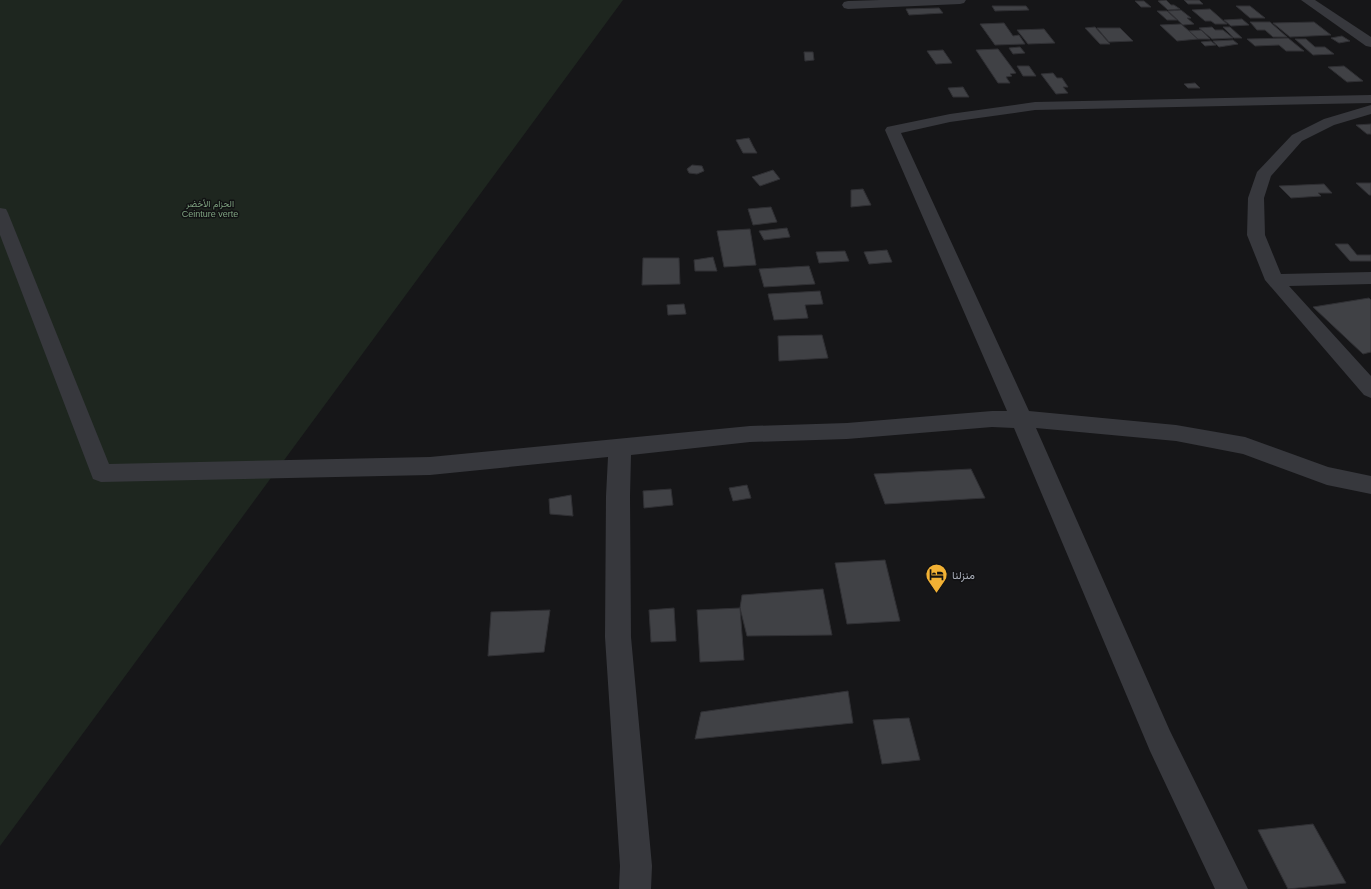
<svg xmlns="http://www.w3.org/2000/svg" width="1371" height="889" font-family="Arial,Vazirmatn,sans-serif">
<rect width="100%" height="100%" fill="#161618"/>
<polygon fill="#1e261f" points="0,0 623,0 0,846"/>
<g fill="#404145" stroke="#303034">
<polygon points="1166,0 1171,5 1174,5 1180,9 1168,10 1158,1"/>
<polygon points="1184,0 1199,0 1203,4 1188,4"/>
<polygon points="1135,1 1144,1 1151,7 1141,7"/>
<polygon points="992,6 1026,6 1029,10 995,11"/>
<polygon points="1236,6 1250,6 1265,18 1250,18"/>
<polygon points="939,8 943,13 909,15 906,9"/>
<polygon points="1210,9 1227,24 1215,24 1211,21 1205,21 1192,10"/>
<polygon points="1181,10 1191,18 1187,18 1194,24 1183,25 1168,11"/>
<polygon points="1157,11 1167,11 1177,20 1167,20"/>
<polygon points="1242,19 1249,25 1231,26 1224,20"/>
<polygon points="1250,22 1270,22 1287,37 1273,37 1265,30 1257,30"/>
<polygon points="1314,22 1331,35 1290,37 1273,23"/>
<polygon points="1004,23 1013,36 1019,35 1025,44 995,45 980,24"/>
<polygon points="1181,24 1198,39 1177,41 1160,25"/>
<polygon points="1095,27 1110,44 1100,44 1085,28"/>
<polygon points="1212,27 1215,30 1223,30 1233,38 1212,39 1199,28"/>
<polygon points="1223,27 1230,27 1242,38 1234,38"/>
<polygon points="1097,28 1120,28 1133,41 1109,42"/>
<polygon points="1044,29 1055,43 1028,44 1017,30"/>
<polygon points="1201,30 1210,39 1198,39 1189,31"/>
<polygon points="1342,36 1350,41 1339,43 1331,38"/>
<polygon points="1288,38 1304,51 1286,51 1279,45 1255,46 1247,39"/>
<polygon points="1295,39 1306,39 1315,47 1325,47 1334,54 1313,55"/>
<polygon points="1233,40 1238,44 1219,47 1213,41"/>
<polygon points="1211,41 1216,45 1205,46 1201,42"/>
<polygon points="1020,47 1025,53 1013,54 1009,48"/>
<polygon points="998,49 1016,73 1010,74 1012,76 1006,77 1010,83 998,83 976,50"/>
<polygon points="943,50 952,63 936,64 927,51"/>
<polygon points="804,52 813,52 814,60 805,61"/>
<polygon points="1017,66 1029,66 1036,76 1023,76"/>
<polygon points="1344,66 1363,81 1347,82 1328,67"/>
<polygon points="1053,73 1057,78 1062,78 1068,87 1063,87 1068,93 1056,94 1041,74"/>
<polygon points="1195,83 1200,88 1188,88 1184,84"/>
<polygon points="963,87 969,97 953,97 948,88"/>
<polygon points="1371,124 1371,134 1367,134 1356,125"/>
<polygon points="749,138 753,146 757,153 743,153 736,140"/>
<polygon points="692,165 702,166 704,171 697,174 689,173 687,169"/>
<polygon points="773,170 780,179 760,186 752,177"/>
<polygon points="1356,183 1371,183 1371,195 1369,195"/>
<polygon points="1324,184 1332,193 1318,193 1321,196 1291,198 1279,186"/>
<polygon points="863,189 871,205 851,207 851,190"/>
<polygon points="771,207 777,222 753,225 748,209"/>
<polygon points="787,228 790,237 764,240 759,231"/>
<polygon points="750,229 756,265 724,267 717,231"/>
<polygon points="1335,244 1348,244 1357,255 1371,255 1371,261 1350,261"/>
<polygon points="887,250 892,262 869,264 864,252"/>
<polygon points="845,251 849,261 819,263 816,252"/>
<polygon points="713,257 717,271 695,271 694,260"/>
<polygon points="643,258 679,258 680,284 642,285"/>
<polygon points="809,266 815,284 764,287 759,269"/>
<polygon points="820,291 823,304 805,305 808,318 774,320 768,294"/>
<polygon points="1369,298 1371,300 1371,352 1363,354 1313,307"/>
<polygon points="684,304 686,314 668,315 667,305"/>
<polygon points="822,335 828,358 779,361 778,336"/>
<polygon points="971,469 985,498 885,504 874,474"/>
<polygon points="747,485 751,498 733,501 729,488"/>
<polygon points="671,489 673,505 644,508 643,491"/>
<polygon points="571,495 573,516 550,514 549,499"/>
<polygon points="885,560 900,621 847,624 835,563"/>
<polygon points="823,589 832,635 747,636 740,608 742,595"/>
<polygon points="674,608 676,641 651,642 649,610"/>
<polygon points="740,608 744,660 700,662 697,610"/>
<polygon points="550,610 544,652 488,656 491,612"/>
<polygon points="848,691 853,723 695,739 701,712"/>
<polygon points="909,718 920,760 882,764 873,720"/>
<polygon points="1313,824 1346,883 1288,889 1258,830"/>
</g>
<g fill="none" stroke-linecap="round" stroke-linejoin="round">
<g fill="#37383d" fill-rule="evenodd">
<polygon points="880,0 966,0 964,3 960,4 848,9 844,8 842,5 844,2 848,1"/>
<polygon points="1301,0 1315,0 1371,37 1371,47 1366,46"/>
<polygon points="1371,95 1371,103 1035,110 950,122 901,133 1029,411 1176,425 1245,437 1328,467 1371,476 1371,494 1327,485 1243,454 1176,441 1036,428 1170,731 1248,889 1215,889 1150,751 1014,428 992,427 847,439 750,442 631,455 630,496 631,637 652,866 651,889 619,889 620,866 605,637 606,496 608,457 430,475 101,482 93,479 0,235 0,208 6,209 8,213 109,464 430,457 750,426 847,423 992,411 1007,411 885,130 887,127 950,114 1035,102"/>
<polygon points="1371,105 1371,114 1334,125 1302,141 1271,176 1264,198 1265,235 1281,274 1371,272 1371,284 1289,286 1371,376 1371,398 1364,395 1265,280 1247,235 1248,198 1257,172 1292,135 1324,119"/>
</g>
</g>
<defs>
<symbol id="hotel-pin" viewBox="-11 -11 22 30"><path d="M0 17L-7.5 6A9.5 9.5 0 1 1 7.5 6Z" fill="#f2b134" stroke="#111113"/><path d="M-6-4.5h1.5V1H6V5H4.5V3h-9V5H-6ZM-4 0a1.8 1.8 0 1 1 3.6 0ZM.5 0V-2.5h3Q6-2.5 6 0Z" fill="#111"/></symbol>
</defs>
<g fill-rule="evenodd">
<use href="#hotel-pin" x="924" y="562" width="25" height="34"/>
</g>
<g text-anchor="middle" stroke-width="3" stroke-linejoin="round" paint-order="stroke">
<g font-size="9" fill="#7fa381" stroke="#111113">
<text x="210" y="207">الحزام الأخضر<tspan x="210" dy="10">Ceinture verte</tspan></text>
</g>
<g font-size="11" fill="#a8adb8" stroke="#111113" text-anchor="start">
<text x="952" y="579">منزلنا</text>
</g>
</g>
</svg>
